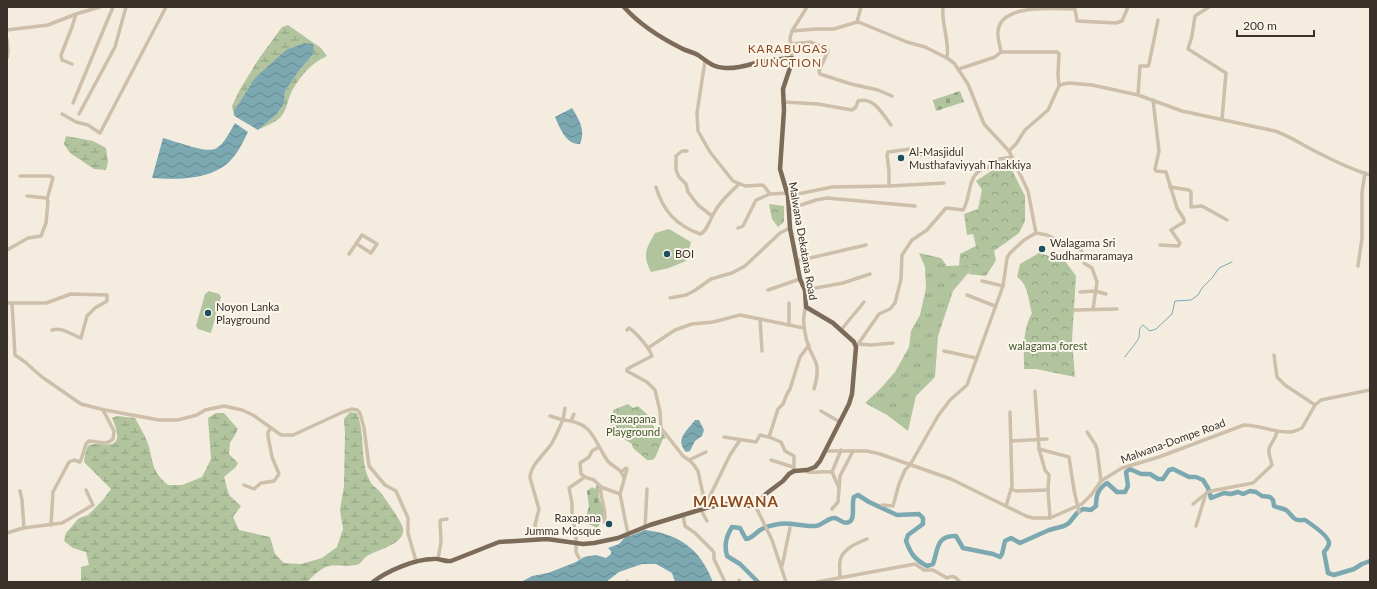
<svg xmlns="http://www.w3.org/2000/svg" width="1377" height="589" font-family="Lato,sans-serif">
<defs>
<pattern id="grass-tufts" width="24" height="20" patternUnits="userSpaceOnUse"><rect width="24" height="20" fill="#b1c49e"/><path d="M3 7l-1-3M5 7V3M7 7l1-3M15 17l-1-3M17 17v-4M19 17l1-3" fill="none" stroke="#91a081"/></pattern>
<pattern id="forest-crowns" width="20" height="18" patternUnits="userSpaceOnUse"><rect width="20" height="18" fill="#b1c49e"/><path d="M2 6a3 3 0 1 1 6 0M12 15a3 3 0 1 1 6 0" fill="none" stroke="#91a081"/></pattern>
<pattern id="wetland-marsh" width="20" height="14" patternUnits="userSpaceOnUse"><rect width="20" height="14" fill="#b1c49e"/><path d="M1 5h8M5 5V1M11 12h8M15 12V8" fill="none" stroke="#91a081"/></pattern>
<pattern id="cemetery-stones" width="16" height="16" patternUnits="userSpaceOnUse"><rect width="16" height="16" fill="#b1c49e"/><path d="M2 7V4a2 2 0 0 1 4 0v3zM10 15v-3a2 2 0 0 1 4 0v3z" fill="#91a081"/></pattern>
<pattern id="water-waves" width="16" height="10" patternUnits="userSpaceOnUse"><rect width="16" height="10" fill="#7ca8b2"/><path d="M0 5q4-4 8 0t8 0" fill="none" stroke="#678991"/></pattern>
</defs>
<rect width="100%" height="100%" fill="#f4eddf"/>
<polygon fill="url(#grass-tufts)" points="919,253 941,258 947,266 975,265 953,291 938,336 935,377 916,396 908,431 887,415 865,403 881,388 895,372 909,347 911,331 920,315 926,288 925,267"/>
<g fill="url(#forest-crowns)">
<polygon points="1002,164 1011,168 1025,196 1025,221 1019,233 994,251 996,260 986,276 968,274 974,265 959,266 960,254 976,246 973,234 967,235 964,214 978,209 982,190 976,181"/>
<polygon points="769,204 784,206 784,222 778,227 772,219"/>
<path d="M1039,253l26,8 11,15 -4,64 3,37 -39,-8h-12c0,-19 -2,-38 8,-56 -4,-13 -3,-28 -15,-36l3,-13z"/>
<polygon points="628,404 633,408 638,406 649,416 655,430 660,429 666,438 663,439 655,458 652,460 647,460 633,448 632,444 614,433 608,419 613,416 613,410"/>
</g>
<g fill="url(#wetland-marsh)">
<path d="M288,25l33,23 6,8c-16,7 -28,21 -36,37 -4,9 -4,17 -11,25 -6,5 -15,8 -22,12l18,-15 8,-11 1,-13 16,-23 13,-15 -60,26 -20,32v4l-2,-9 7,-15 19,-31 24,-33z"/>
<polygon points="66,136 93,141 106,148 108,162 106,170 94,169 70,153 64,144"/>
<path d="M350,412l7,1c9,22 2,47 13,68 2,5 7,7 10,11 5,6 21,29 23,36 3,16 -26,22 -36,28 -5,3 -5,8 -11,9 -9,2 -23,-1 -30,2 -7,3 -14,10 -19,15h-226v-15l8,-2 -3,-13 -13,-4 -9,-7 2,-8 13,-15 9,-3 14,-14 9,-12 -27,-27c1,-6 1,-11 4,-16 8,-8 42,13 24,-28l5,-2 18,2c5,9 11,19 14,29 5,19 3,24 19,38h14l20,-8 9,-18 -3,-41 8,-5h8l14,16 -3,6 -5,8 -1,11 9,9 -2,4 -12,10 5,18 12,11 -8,11 6,13 31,7 5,17 9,9 17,1 21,-6 15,-11 6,-18 -3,-19 4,-24 1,-52 -1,-15z"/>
</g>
<g fill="url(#cemetery-stones)">
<polygon points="960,91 964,102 936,111 933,100"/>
<path d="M597,485l3,3c-4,9 3,16 4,25 0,6 -4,11 -7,15l-13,-6 5,-15 -2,-16 5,-4 3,2z"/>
</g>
<g fill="#b1c49e">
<path d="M669,229l22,13 -5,19 -17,7 -18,4c-9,-17 -5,-23 4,-39z"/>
<polygon points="209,291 219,294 221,297 211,333 198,329 196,326 205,294"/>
</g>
<g fill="url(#water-waves)">
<polygon points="304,43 313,44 314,53 301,68 285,91 284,104 276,115 258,130 236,117 234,115 234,111 254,79 286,50"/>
<path d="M572,108c7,11 14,23 8,36 -14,1 -20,-16 -25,-27z"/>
<path d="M235,123l13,9c-5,10 -10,21 -18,29 -19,19 -53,19 -78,17l11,-40c12,3 41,15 52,11 9,-4 15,-18 20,-26z"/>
<path d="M695,420h4l5,10 -2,6 -7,5 -5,10 -4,1c-11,-13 0,-20 9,-32z"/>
<path d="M645,530c35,4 55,19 68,52h-38l-3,-9 -16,-9h-14l-23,8 -13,10h-85l11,-6 16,-3 28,-11 8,-5 12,-2 10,3 5,-4v-3l-3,-3 11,-4 7,-8h4z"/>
</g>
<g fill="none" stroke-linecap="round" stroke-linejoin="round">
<path stroke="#7ca8b2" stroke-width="1" d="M1125,357c3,-5 14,-17 14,-20 1,-5 -1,-8 4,-12l7,6 6,-2 16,-15 3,-13 16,-1 7,-5 4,-7 10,-10 7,-10 13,-6"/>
<path stroke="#7ca8b2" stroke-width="4.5" d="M758,582l-18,-18 -13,-8c-3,-11 -1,-19 5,-29l8,1 6,11c7,-1 10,-7 16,-10 4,-3 12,-4 17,-5 10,-2 25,3 37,2 6,-1 13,-9 19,-8 5,1 8,7 14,4 7,-3 2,-18 5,-25l4,-2 11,7 28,13 22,-1 4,4v6l-15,11 -2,6c5,13 8,18 21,25l6,-2c5,-14 3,-29 23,-28l7,12 30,6 7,3 2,-3 3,-13 6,-3 9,5 29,-13 15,-4 5,-3 8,-10 6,-4 8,1 5,-4c0,-11 2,-17 11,-23l10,9h8l3,-6 -2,-14 4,-3 11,5h9l8,5h5l6,-9 4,-1 16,8h7l7,3 5,8 3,10 13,-5 7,1 7,-2 5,2 7,-3 6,1 6,4 8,1 3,3 1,6c4,2 8,2 12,4 4,3 6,7 9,9 3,2 7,1 10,1 6,4 24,16 24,23 0,4 -3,6 -5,9l4,21 6,2 20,-6 8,-5 8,-3"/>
<g stroke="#cdbfaa" stroke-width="3.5">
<path d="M943,7c-2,17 7,34 4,51"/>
<polyline points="1209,7 1195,16 1192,36 1188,49 1226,73 1222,119"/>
<polyline points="857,22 861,7"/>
<polyline points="7,30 48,25 76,14 100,7"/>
<polyline points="792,31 807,7"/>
<polyline points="7,39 8,51 7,58"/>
<polyline points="791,44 811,42 827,49 828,51 819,71 820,74 851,84 878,90 892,96"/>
<polyline points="1001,52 1057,52 1059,54 1058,74 1059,86"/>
<polyline points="792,58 790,38 792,31 816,29 834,29 857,22 861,23 907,42 925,47 947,58 954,63 968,84 984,124 1009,151 1028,191 1036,233 1024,240 1010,253 1007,258 1003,286 967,385 950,400 938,416 910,465 905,470 899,484 893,506 882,505"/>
<polyline points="705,61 697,113 698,131 710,152 733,181 745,186 762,185 764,186 770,194 788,193"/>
<polyline points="72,64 62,60 61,55 72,27 76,14"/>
<path d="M959,69l36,-12 6,-5c-1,-7 -4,-15 -3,-21 3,-28 57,-22 77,-22l2,12 39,2 6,-2 6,-14"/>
<polyline points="1138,95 1140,66 1148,66 1149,64 1158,20"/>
<polyline points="1153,100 1159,151 1155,169 1156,171 1166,172 1177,208 1184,219 1184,222 1171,230 1180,243 1179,245 1178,246 1160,245"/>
<path d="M783,102l35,2 34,6 4,-3 2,-6c16,-5 25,14 33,24"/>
<polyline points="73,103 113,7"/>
<polyline points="62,114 76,122 88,125 100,133 166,7"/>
<polyline points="79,114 115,47 126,7"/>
<polyline points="687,151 682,151 676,156 676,170 679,177 686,184 688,192 698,205 712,216"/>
<path d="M1009,151l7,-7 9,-14 23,-20 11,-24 4,-2 6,-1 23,2 46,10 44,16 93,20c12,4 23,11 34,17 19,10 40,21 61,27"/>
<polyline points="20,176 50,176 53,178 47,199"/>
<polyline points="889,186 889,171 887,155 888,152 910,149 916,155 929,155"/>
<path d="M656,187c7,24 20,38 44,47 7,-2 10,-15 14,-21 5,-11 16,-20 25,-29"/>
<polyline points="1170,187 1189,190 1191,192 1191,207 1202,206 1227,220"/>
<polyline points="788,196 832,187 889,186 944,183"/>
<polyline points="789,209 816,200 827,198 915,206"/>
<polyline points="738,228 743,226 756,200 770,194"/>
<polyline points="1036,233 1047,235 1057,240 1065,241 1074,245 1081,250 1084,258 1084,263 1092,268 1097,282 1093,309"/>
<polyline points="7,250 28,238 41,236 46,223 48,201 46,198 27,196"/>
<polyline points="349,254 362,235 377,244 371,253 357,244"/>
<polyline points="797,261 866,245"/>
<polyline points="1358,266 1362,238 1362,192 1365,173"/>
<polyline points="982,281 1003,286"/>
<polyline points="768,290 800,279"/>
<polyline points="805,290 843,283 870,274"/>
<polyline points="1080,292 1095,291 1106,294"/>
<polyline points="967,295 995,306"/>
<polyline points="670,298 686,295 694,291 711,279 732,273 745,266 780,233 790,228"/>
<polyline points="7,303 12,303 15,355 25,362 42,377 81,404 105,410 159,420 178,420 197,415 205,410 224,406 242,410 253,415 281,435 293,435 343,412 352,409 357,410 360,413 364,428 369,466 385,485 396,491 408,518 408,533 416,561"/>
<path d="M12,303h34l25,-9 36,1v6l-12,7 -8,8 -6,22c-10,-3 -17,-11 -29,-8"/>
<polyline points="789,303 789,325"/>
<path d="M806,307c-5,12 -1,31 4,43 3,6 6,11 7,17 1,8 -1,15 -3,22"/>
<polyline points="1075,310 1117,309"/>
<polyline points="760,319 762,351"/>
<path d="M627,330l2,-2c7,4 21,21 23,28l-25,13v2l20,11 8,8 5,21 1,17 22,28 6,4 5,5 4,6 8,37"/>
<polyline points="841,330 864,302"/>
<polyline points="858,344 871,345 893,343"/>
<path d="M856,347l23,-33 11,-5 5,-6 6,-24 1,-24 10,-15 15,-10 19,-22 17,2c7,-10 5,-30 15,-38 3,-3 8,-3 11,-5 4,-9 14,-8 23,-10"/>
<polyline points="648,348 675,330 692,324 713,322 740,315 804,328"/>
<polyline points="944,351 976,358"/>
<polyline points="1274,355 1277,377 1285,385 1315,405"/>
<polyline points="1035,391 1039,449 1069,457 1074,490 1079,512"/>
<polyline points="821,411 840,422"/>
<polyline points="550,416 563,420 565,408"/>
<polyline points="571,421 574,414"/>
<polyline points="1087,432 1095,444 1097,449 1101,481"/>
<polyline points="724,437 756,442 760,435 769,437"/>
<polyline points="1011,441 1047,439"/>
<polyline points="599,447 592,451 589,457 580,463 581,474 585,477 594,480 601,487 620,494"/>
<polyline points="1039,449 1045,470 1049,475 1048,490 1050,518"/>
<path d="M826,451h41l13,3 71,25 75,37 7,2h17l32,-14 10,-10 9,-13 21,-13 37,-11 85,-32c16,0 30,8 46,7 4,0 8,-2 12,-4l13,-23 6,-5 49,-10"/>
<polyline points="689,460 706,452"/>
<polyline points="771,460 793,467"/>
<path d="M807,470l1,2c7,1 16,-1 24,0"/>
<polyline points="794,471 794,456 785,451 781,442 769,437 778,409 783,404 787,394 790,389 800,357 809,345"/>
<polyline points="621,472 626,468 627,469 620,494 628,534"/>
<polyline points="244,485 254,489 261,483 274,481 279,474 272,457 268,436 268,432 271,428"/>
<path d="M601,487c-2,13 7,22 3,35"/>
<polyline points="839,488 832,472 841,450"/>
<polyline points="1011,489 1016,491 1048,490"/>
<polyline points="20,491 22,500 24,528"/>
<polyline points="706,504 730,455 740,440"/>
<polyline points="1193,504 1204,495"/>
<polyline points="755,505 772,540 786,582"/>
<polyline points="1006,506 1012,486 1010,412"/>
<polyline points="832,509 838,502 840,476 853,451"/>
<polyline points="701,510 707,521"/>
<polyline points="683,515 685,526 695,533 712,550 714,553 714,559 725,582"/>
<path d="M51,525l2,-33 16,-30 5,-2 6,2 1,-2 5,-16 3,-3c9,0 17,5 24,-2l1,-8 -11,-21"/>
<path d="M1196,526l10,-33 5,-2 42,-8 19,-18c-1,-5 -4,-12 -3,-16 2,-7 7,-10 8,-18"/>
<polyline points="645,527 647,489"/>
<polyline points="7,533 23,528 62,523 93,505 86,490"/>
<path d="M539,539l-4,-14 4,-16 -9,-31c0,-13 15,-24 22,-35 4,-7 7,-15 11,-23 30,2 30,19 44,40 3,5 10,7 14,12 1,2 2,4 3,5"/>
<polyline points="579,558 576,552 576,537 572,512 572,503 569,488 585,477"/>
<polyline points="438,559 441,542 440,521 441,520 447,519"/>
<polyline points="782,566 790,528"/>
<path d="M840,577c0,-5 -1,-11 0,-16 2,-12 17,-18 27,-22"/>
<polyline points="739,580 740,582"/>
<polyline points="627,581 628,582"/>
<path d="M817,582l98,-18 9,6h9l14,8c6,-3 9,-1 13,4"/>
</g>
<path stroke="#7d6b5a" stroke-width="4.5" d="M373,582c14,-11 42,-23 60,-23 6,-1 12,3 18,2l48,-19 48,-3 36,5 11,-1 24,-5 32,-13 59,-18 18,-3 25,2 3,-1 12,-12 16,-12 6,-7 5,-3 13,-1 8,-3 5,-6 29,-57 3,-10 4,-47 -2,-5 -21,-19 -27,-16 -1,-17 -5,-11 -10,-51 -2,-32 -8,-27 4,-59 -1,-21 8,-24 1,-7c-11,1 -22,2 -33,4 -11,3 -22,7 -34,6 -12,0 -18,-7 -27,-13 -5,-3 -12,-4 -17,-7 -22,-11 -41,-23 -57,-41"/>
</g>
<g fill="#1d4f5e" stroke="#fbf6ec" stroke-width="1.5">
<circle cx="901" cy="158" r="4"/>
<circle cx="1042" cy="249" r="4"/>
<circle cx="667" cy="254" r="4"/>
<circle cx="208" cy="313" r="4"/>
<circle cx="609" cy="524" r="4"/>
</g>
<g text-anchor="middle" stroke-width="4" stroke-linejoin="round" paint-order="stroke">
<g font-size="11" fill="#3a312a" stroke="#fbf6ec" text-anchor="start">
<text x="909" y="156">Al-Masjidul<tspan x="909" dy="13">Musthafaviyyah Thakkiya</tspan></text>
<text x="1050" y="247">Walagama Sri<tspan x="1050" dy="13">Sudharmaramaya</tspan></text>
<text x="675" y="258">BOI</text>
<text x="216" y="311">Noyon Lanka<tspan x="216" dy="13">Playground</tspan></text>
<text x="601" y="522" text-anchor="end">Raxapana<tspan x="601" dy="13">Jumma Mosque</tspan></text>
</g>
<g font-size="11" fill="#3a312a" stroke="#fbf6ec">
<text transform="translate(803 241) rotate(80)" y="4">Malwana Dekatana Road</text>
<text transform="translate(1173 441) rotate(-20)" y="4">Malwana-Dompe Road</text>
</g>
<g font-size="11" fill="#425a2c" stroke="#fbf6ec">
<text x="1048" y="350">walagama forest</text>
<text x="633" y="423">Raxapana<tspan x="633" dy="13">Playground</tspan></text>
</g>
<g font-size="12" letter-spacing="1" fill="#8d4a1f" stroke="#fbf6ec">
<text x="788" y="53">KARABUGAS<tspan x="788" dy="14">JUNCTION</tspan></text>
</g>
<g font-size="15" font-weight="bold" letter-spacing="1" fill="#8d4a1f" stroke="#fbf6ec">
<text x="736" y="507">MALWANA</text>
</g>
</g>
<rect width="1377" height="589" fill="none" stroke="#3a312a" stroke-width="16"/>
<path d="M1237 30v6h77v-6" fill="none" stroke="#3a312a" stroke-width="2"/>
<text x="1243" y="30" font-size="12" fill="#3a312a" stroke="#fbf6ec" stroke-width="3" paint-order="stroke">200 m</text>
</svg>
